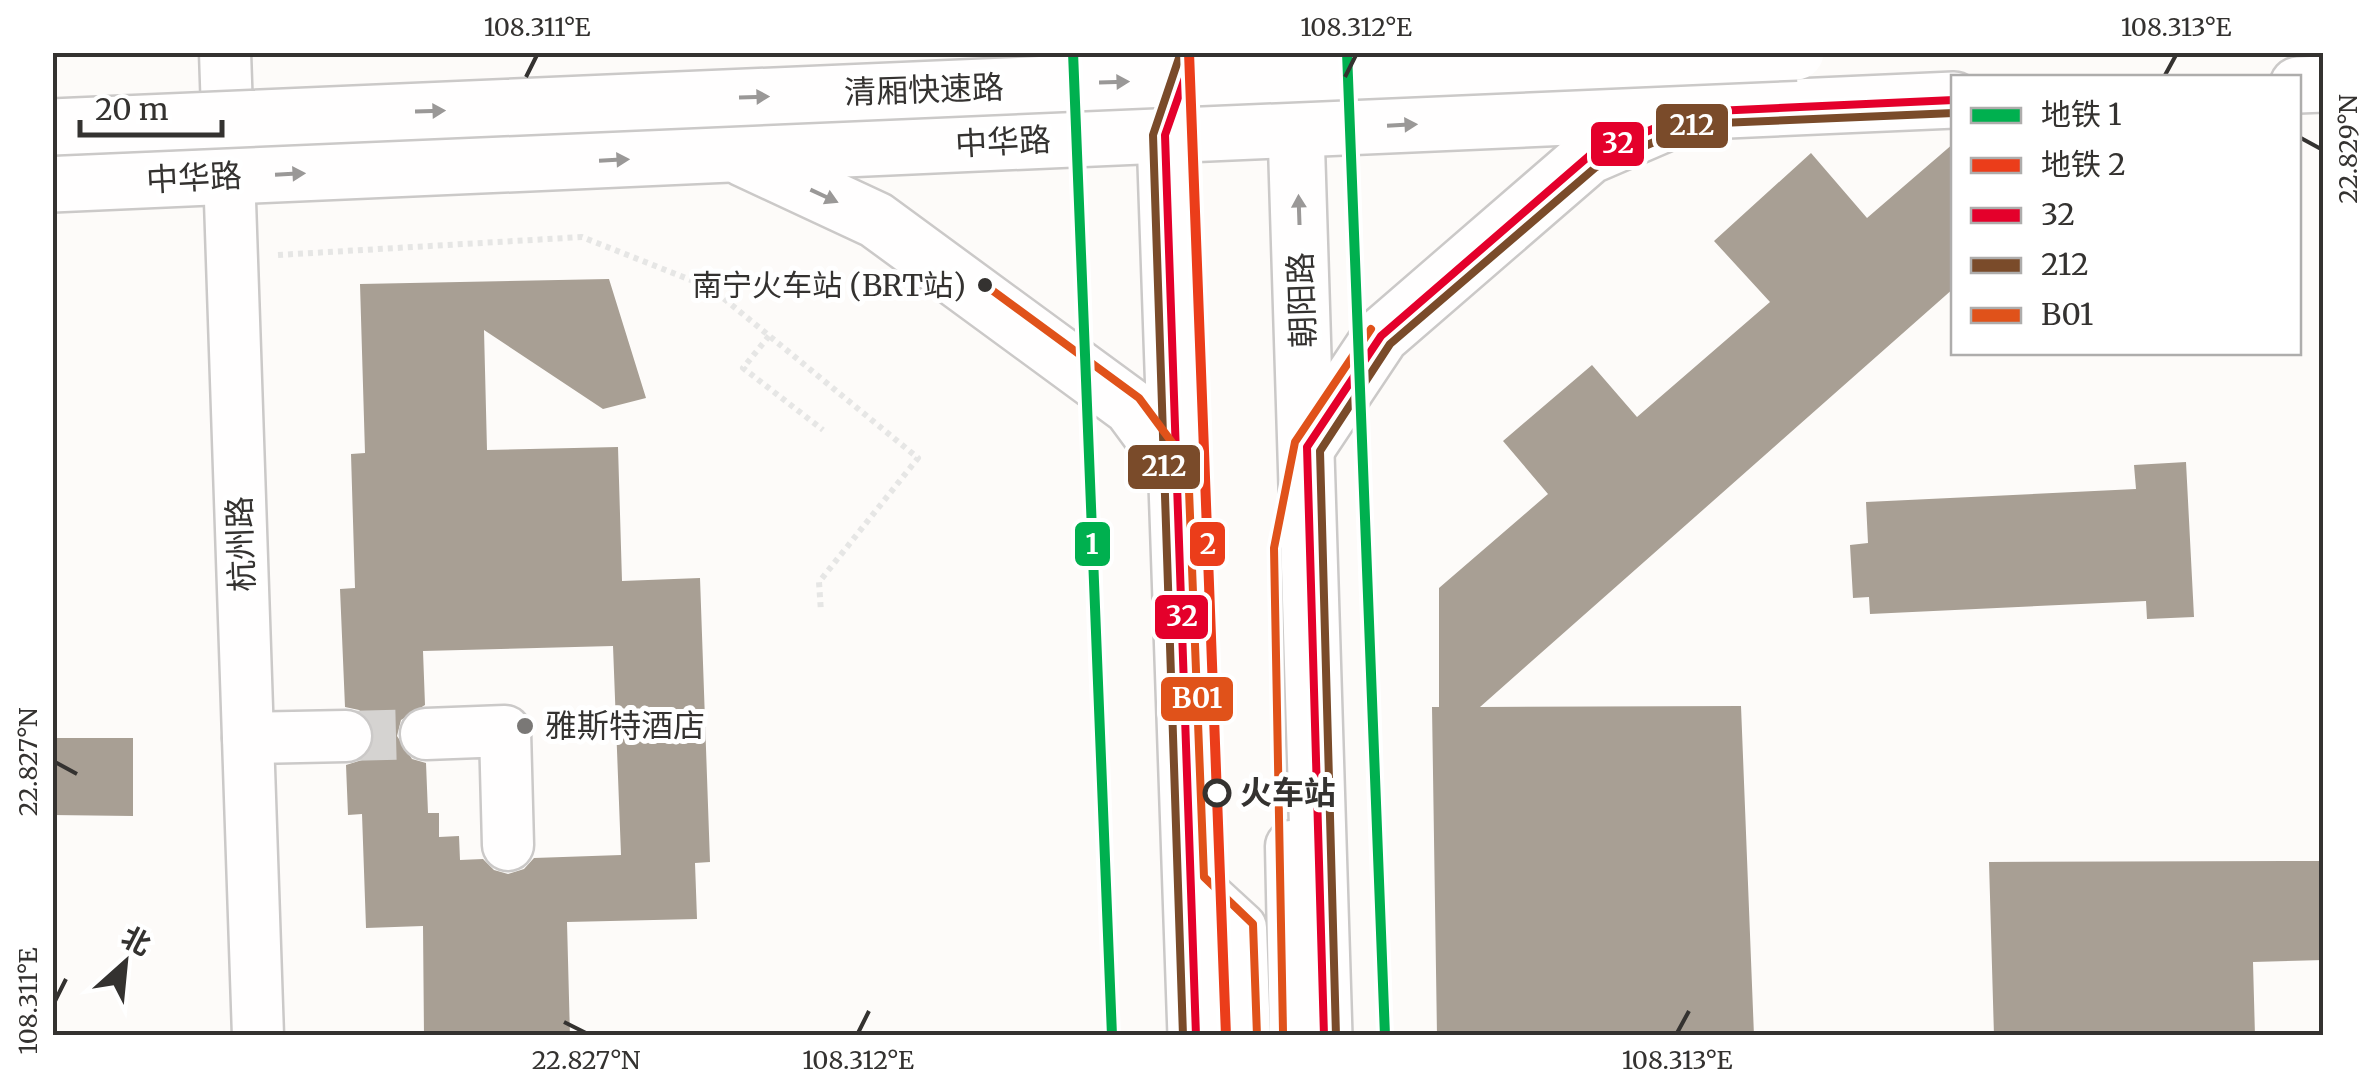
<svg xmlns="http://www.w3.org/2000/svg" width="2376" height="1088" font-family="Merriweather,'Noto Sans SC',serif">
<rect width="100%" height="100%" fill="#fdfbf9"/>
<g fill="#a89f94" fill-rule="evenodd">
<polygon points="1954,143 1954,288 1480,707 1741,706 1754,1036 1437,1036 1432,707 1439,707 1439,588 1548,494 1503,441 1592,365 1637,417 1770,302 1714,241 1811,153 1867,218"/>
<path d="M609,279l37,119 -43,11 -119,-79 3,120 131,-3 4,134 78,-3 10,284 -15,1 2,56 -130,3 3,114h-146l-1,-110 -57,2 -4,-114 -14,1 -2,-50 16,-5 13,-24 -5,-16 -11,-10 -14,-3 -5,-118 15,-1 -4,-134 14,-1 -5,-169zM613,646l8,209 -87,3 -10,11 -16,5 -14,-4 -11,-11 -23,1 -1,-24 -20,1v-24h-11l-2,-50 -14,-4 -15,-23 4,-16 24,-15 -2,-54z"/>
<polygon points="2186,462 2194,617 2147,619 2146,601 1870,614 1869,597 1853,598 1850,545 1868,543 1866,502 2136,489 2134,465"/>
<polygon points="52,738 133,738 133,816 52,815"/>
<polygon points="2324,861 2324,960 2253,962 2255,1036 1994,1036 1989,862"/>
</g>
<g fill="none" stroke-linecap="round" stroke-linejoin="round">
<polyline stroke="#d5d3d1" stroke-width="50" stroke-dasharray="50 25" stroke-linecap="butt" points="346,736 426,734"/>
<defs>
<g id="minor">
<polyline points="225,52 258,1036"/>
<polyline points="426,734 505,731 508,845"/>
<polyline points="248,738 346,736"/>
<polyline points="1291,846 1295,1036"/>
<polyline points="1192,883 1241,928 1245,1036"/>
</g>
<g id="major">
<polyline points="1277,88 1296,130 1324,1036"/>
<polyline points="1180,92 1165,135 1196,1036"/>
</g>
<g id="highway">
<polyline points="2298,85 2324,84"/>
<polyline points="743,158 876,220 1131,407 1176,468"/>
<polyline points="52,184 1954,100"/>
<polyline points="1307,447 1381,336 1589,156 1661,125"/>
</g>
</defs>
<use href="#minor" stroke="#cbc9c8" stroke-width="55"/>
<use href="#major" stroke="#cbc9c8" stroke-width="60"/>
<use href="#highway" stroke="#cbc9c8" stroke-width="60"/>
<g stroke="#e6e6e5" stroke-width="6" stroke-dasharray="5 5" stroke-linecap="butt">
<polyline points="278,255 582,237 711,288 918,458 819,582 821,612"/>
<polyline points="769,336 743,368 823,430"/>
</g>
<use href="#minor" stroke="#fffefe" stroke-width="50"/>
<use href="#major" stroke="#fffefe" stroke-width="55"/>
<use href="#highway" stroke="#fffefe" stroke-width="55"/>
<defs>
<polyline id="highway-bridge" points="52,127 1796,52"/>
</defs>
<use href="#highway-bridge" stroke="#cbc9c8" stroke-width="60" stroke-linecap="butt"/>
<use href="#highway-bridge" stroke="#fffefe" stroke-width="55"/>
<defs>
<g id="bus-1">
<polyline points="1194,52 1165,135 1196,1036"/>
<polyline points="1324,1036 1307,447 1381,336 1589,156 1693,112 1954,100"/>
</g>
<g id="bus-2">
<polyline points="1181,52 1153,135 1183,1036"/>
<polyline points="1336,1036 1320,451 1390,344 1596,167 1696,124 1954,113"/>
</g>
<g id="bus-3">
<polyline points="985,285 1139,398 1188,464 1204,877 1253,924 1257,1036"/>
<polyline points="1283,1032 1274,548 1295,442 1371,329"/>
</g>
</defs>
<use href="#bus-1" stroke="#fff" stroke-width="15"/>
<use href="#bus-2" stroke="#fff" stroke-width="15"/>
<use href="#bus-3" stroke="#fff" stroke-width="15"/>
<use href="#bus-1" stroke="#e4002b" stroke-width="8"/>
<use href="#bus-2" stroke="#7a4b2a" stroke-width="8"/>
<use href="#bus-3" stroke="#e0521a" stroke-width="8"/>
<defs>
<g id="metro-1">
<polyline points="1073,52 1112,1036"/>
<polyline points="1347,52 1385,1036"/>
</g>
<polyline id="metro-2" points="1189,52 1226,1036"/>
</defs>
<use href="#metro-1" stroke="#fff" stroke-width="18"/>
<use href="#metro-2" stroke="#fff" stroke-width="18"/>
<use href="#metro-1" stroke="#00b04f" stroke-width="10"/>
<use href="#metro-2" stroke="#eb3d1a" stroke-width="10"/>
</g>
<defs><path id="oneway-solid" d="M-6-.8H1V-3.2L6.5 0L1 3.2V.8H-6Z" transform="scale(2.5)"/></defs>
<g fill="#9a9897">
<use href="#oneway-solid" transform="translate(1114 82) rotate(-2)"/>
<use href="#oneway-solid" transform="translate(754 97) rotate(-2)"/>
<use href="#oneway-solid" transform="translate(430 111) rotate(-2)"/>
<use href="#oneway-solid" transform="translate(1402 125) rotate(-3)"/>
<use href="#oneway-solid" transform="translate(614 160) rotate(-3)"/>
<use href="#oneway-solid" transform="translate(290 174) rotate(-3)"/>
<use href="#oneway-solid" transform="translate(824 196) rotate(25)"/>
<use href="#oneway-solid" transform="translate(1299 210) rotate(-92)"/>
</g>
<path fill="none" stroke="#343230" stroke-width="4" d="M526,77l11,-22M1345,77l11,-22M2164,77l12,-22M2299,137l22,12M55,762l22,12M55,1001l11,-22M564,1022l22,11M858,1033l11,-22M1677,1033l12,-22"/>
<circle fill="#343230" stroke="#fff" stroke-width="4" cx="985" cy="285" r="9"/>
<circle fill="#7a7876" stroke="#fff" stroke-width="4" cx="525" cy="726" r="10"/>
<circle fill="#fff" stroke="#343230" stroke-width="5" cx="1217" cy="793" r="12"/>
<g text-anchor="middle" stroke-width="10" stroke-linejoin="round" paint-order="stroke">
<g font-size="30" fill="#343230" stroke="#fff" text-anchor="end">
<text x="966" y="296">南宁火车站 (BRT站)</text>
</g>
<g font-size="32" fill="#343230" stroke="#fff">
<text transform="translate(924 90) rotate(-2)" y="11">清厢快速路</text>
<text transform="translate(1003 142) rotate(-3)" y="11">中华路</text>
<text transform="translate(194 178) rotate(-3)" y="11">中华路</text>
<text transform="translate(1302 300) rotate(-92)" y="11">朝阳路</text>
<text transform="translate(241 544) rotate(-92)" y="11">杭州路</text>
</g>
<g font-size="32" fill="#343230" stroke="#fff" text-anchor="start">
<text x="545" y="737">雅斯特酒店</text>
</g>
<g font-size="32" font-weight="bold" fill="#343230" stroke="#fff" text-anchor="start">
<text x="1240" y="804">火车站</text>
</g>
</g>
<g stroke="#fff" stroke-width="4">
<rect x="1654" y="102" width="76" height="48" rx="10" fill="#7a4b2a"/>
<rect x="1589" y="120" width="57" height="48" rx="10" fill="#e4002b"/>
<rect x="1126" y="443" width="76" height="48" rx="10" fill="#7a4b2a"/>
<rect x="1073" y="520" width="39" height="48" rx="10" fill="#00b04f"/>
<rect x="1188" y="520" width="39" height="48" rx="10" fill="#eb3d1a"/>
<rect x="1153" y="593" width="57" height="48" rx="10" fill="#e4002b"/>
<rect x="1159" y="675" width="76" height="48" rx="10" fill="#e0521a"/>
</g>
<g font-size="28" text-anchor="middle" font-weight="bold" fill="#fff">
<text x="1692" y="135">212</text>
<text x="1618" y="153">32</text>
<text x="1164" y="476">212</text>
<text x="1092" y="554">1</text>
<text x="1208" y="554">2</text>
<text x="1182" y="626">32</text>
<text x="1197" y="708">B01</text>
</g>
<rect width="2376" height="1088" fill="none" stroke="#ffffff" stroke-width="110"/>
<rect x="1951" y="75" width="350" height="280" fill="#ffffff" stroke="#aeadac" stroke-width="2.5"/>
<rect x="1971" y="108" width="50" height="15" fill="#00b04f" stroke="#aeadac" stroke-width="2.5"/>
<text x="2041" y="125" font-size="30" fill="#343230">地铁 1</text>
<rect x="1971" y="158" width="50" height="15" fill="#eb3d1a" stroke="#aeadac" stroke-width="2.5"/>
<text x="2041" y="175" font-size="30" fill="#343230">地铁 2</text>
<rect x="1971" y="208" width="50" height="15" fill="#e4002b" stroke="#aeadac" stroke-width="2.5"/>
<text x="2041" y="225" font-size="30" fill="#343230">32</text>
<rect x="1971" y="258" width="50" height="15" fill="#7a4b2a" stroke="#aeadac" stroke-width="2.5"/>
<text x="2041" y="275" font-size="30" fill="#343230">212</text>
<rect x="1971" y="308" width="50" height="15" fill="#e0521a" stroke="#aeadac" stroke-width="2.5"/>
<text x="2041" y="325" font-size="30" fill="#343230">B01</text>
<g transform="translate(125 963) rotate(27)" stroke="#ffffff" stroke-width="8" paint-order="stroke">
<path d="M0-8L18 38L0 25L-18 38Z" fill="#343230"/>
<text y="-15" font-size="28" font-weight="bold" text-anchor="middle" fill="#343230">北</text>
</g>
<path d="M80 120v15h142v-15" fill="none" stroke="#343230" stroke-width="5"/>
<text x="95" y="120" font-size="30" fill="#343230" stroke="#ffffff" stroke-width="8" paint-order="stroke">20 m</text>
<rect x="55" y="55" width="2266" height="978" fill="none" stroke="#343230" stroke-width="4"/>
<g font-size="25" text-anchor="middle" fill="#343230">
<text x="537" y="36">108.311°E</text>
<text x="1356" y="36">108.312°E</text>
<text x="2176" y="36">108.313°E</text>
<text transform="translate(2348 149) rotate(-90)" y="9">22.829°N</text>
<text transform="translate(28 762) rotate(-90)" y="9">22.827°N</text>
<text transform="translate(28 1001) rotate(-90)" y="9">108.311°E</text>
<text x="586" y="1069">22.827°N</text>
<text x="858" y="1069">108.312°E</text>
<text x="1677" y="1069">108.313°E</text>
</g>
</svg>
